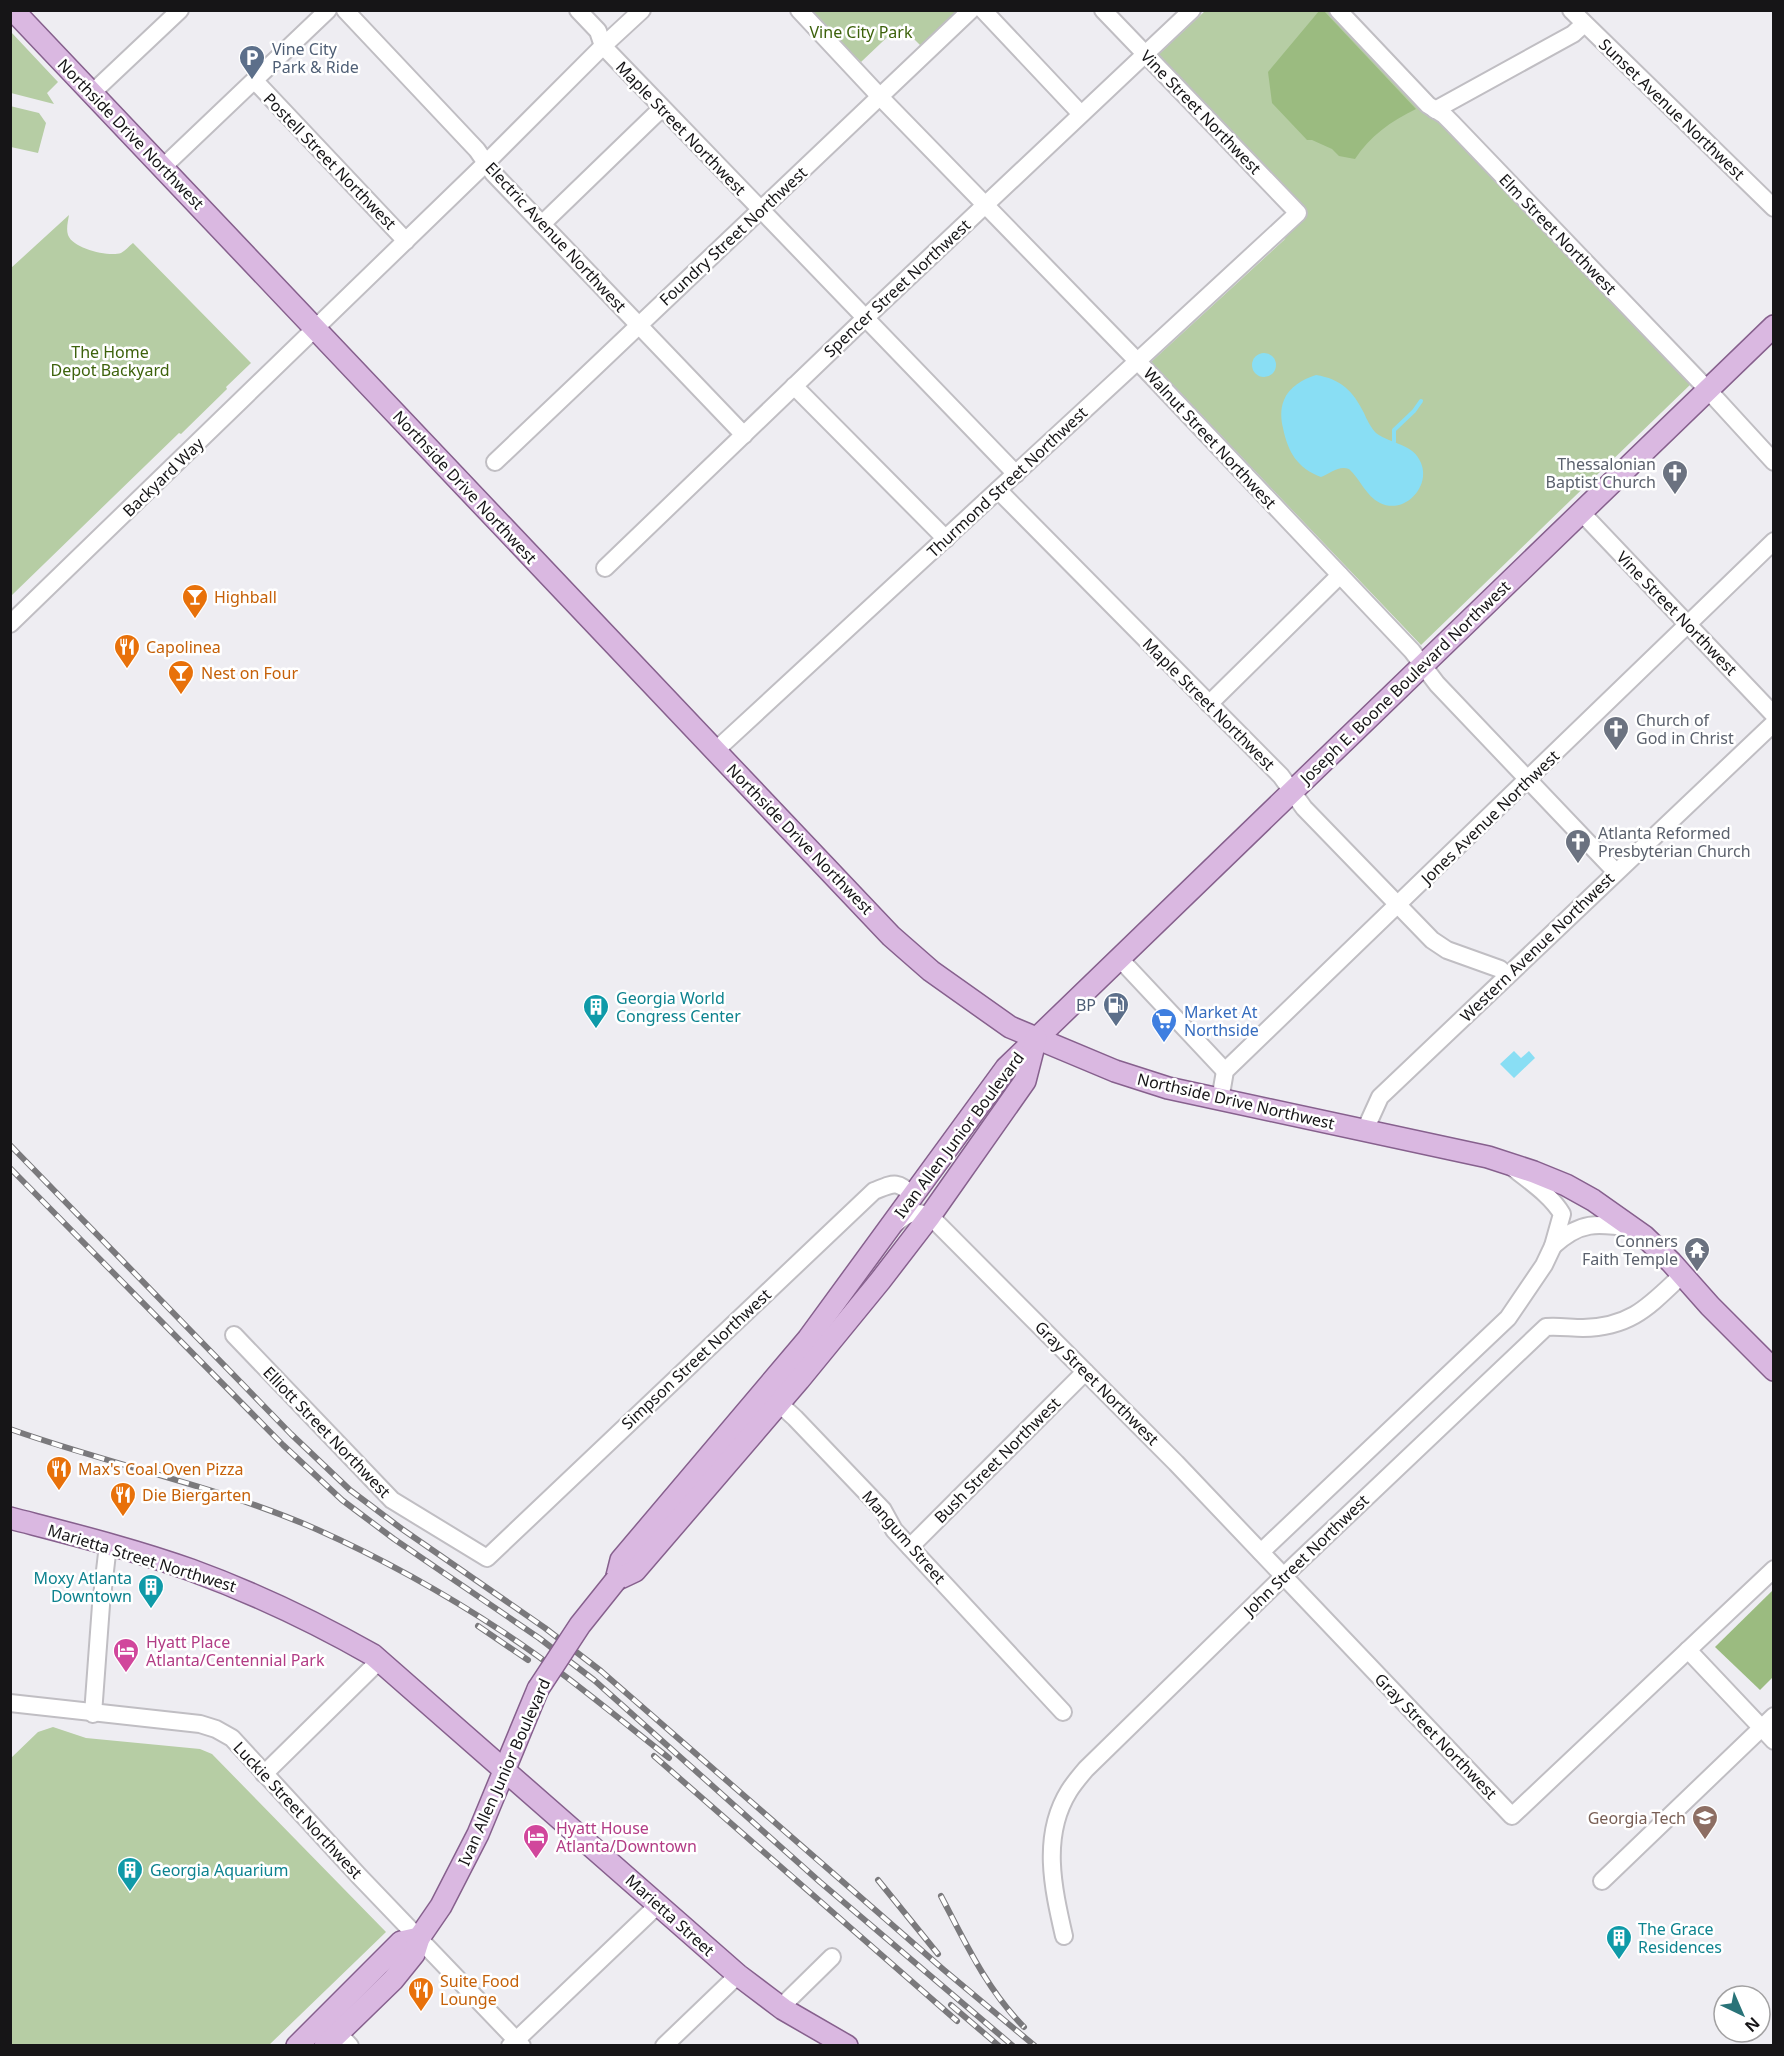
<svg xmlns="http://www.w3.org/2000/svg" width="1784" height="2056" font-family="'Noto Sans',sans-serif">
<rect width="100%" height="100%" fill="#eeedf2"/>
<g fill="#b6cda4">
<polygon points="1331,10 1693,382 1421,645 1151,362 1284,240 1302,212 1157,56 1205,11"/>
<polygon points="811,11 962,11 923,48 900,25 861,62"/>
<polygon points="11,32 58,82 47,93 54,104 11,93"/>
<polygon points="10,106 39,113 46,123 38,153 11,147"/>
<path d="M69,215c-1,6 -3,14 -1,20 5,14 41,22 53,18 4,-2 8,-7 12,-10l118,120 -25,24 1,2 -46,45 -2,-1 -168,163v-328z"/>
<polygon points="53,1727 86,1738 200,1749 212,1754 386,1932 269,2045 11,2045 11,1758 38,1732"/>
</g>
<g fill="#9bbb80">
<path d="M1319,11h5l92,98c-25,12 -46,27 -61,50l-16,-3 -7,-7 -20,-9h-5l-35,-37 -4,-31z"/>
<polygon points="1773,1590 1773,1677 1760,1690 1715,1647"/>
</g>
<g fill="#89def4">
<circle cx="1264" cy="365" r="12"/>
<path d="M1316,375c25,4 37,16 48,38 3,7 7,15 12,20 15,11 38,11 45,30 10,24 -17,52 -41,40 -14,-7 -20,-24 -31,-34 -10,-4 -18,4 -28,8 -24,-9 -33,-25 -38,-49 -2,-8 -3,-19 1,-28 5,-13 19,-21 32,-25z"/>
<polygon points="1514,1051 1521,1058 1529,1051 1535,1058 1514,1078 1500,1064"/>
</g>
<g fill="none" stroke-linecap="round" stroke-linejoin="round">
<polyline stroke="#89def4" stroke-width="4" points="1394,442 1394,430 1414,411 1421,401"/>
<defs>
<g id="minor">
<polyline points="345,10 477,150 493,173 744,435"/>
<polyline points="578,10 598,31 603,46 1016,474"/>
<polyline points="799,10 885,102 1146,370 1412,651 1437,684 1616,872"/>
<polyline points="983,10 1081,114"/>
<polyline points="1338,10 1428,105 1444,115 1452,123 1708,390 1774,462"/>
<polyline points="1571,10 1774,208"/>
<polyline points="255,81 406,241"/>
<polyline points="92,93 180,10"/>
<polyline points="1435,110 1573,34 1584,24"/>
<polyline points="162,168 328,10"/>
<polyline points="542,224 662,108"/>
<polyline points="794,386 946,539"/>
<polyline points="495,462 971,10"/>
<polyline points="998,490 1281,776 1304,808 1432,940 1447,950 1500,969 1507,976"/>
<polyline points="1581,512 1774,715"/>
<polyline points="605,568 860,323 1192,10"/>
<polyline points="10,624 486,163 603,46 642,10"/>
<polyline points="1209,704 1340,575"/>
<polyline points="715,751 1298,213 1103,10"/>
<polyline points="1119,958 1225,1071"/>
<polyline points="1220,1100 1225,1071 1774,541"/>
<polyline points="1365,1130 1380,1097 1774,723"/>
<path d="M895,1224c12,-11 20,-14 35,-8l246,247 336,353 262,-247"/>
<path d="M1553,1246c27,-25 44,-23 79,-18"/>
<path d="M234,1335l158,165 95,58 387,-367c18,-7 24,-12 38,5"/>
<polyline points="771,1396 795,1418 883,1510 894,1530 1063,1712"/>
<polyline points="910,1547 1085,1372"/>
<path d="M1261,1552l247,-234 36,-53 9,-19 9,-32c-11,-19 -33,-33 -50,-47"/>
<polyline points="1688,1650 1774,1741"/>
<polyline points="10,1703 200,1724 216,1729 232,1738 359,1876 522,2046"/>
<polyline points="93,1714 101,1605 108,1545"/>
<polyline points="264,1774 380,1660"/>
<polyline points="1602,1881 1774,1716"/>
<path d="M1064,1936c-11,-48 -23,-100 5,-145 5,-8 11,-15 17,-22l208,-203 252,-239c13,-1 25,1 37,1 49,-1 67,-23 99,-53"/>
<polyline points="780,2008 832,1957"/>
<polyline points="338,2033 350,2046"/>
<polyline points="510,2046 659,1904"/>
<polyline points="664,2046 738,1975"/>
</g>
<g id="major">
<polyline points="13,10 891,936 931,971 1010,1027 1115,1071 1168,1088 1488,1157 1534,1172 1566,1185 1593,1200 1644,1236 1671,1262 1710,1306 1774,1370"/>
<path d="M10,1518c61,16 122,31 181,52 63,23 124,52 182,85l365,320 45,34 64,37"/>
<polyline points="616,1580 621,1560 808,1339 1006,1068 1774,326"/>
<polyline points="616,1580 635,1571 799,1380 880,1281 930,1216 1025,1081 1036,1038"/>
<polyline points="297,2046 401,1942 419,1938"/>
<polyline points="325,2046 393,1980 414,1954 419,1938 441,1906 478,1834 538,1689"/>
</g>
</defs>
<use href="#minor" stroke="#c0bec3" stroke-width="20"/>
<use href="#major" stroke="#86608d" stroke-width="24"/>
<use href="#minor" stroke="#fff" stroke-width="16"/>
<use href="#major" stroke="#dab8e1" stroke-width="21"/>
<defs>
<g id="rail">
<polyline points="10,1145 291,1434 350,1490 402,1529 545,1628 601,1671 944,1970 1035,2046"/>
<polyline points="10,1168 283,1445 342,1500 394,1539 539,1638 594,1680 820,1882 1013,2046"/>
<path d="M10,1429c101,36 208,57 306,100 65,29 128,64 187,103 58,38 111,83 166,126"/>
<polyline points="478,1626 528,1660"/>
<polyline points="654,1756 957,2021"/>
<polyline points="878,1880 938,1954"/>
<path d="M941,1896c24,46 46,94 83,131"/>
<polyline points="951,2005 999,2046"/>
</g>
</defs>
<use href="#rail" stroke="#7a797c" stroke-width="6"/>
<use href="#rail" stroke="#fff" stroke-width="4" stroke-dasharray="11" stroke-linecap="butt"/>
<defs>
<polyline id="major-bridge" points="538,1689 580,1625 616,1580"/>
</defs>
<use href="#major-bridge" stroke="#86608d" stroke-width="24" stroke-linecap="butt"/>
<use href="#major-bridge" stroke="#dab8e1" stroke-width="21"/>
</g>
<defs>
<symbol id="parking-pin" viewBox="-11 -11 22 30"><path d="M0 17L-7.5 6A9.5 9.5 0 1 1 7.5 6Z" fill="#5c6f8a" stroke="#fff"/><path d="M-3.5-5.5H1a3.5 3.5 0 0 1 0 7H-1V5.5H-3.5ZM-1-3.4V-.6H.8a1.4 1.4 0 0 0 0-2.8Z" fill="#fff"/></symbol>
<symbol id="church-pin" viewBox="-11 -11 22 30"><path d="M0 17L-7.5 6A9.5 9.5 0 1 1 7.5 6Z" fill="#6b7280" stroke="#fff"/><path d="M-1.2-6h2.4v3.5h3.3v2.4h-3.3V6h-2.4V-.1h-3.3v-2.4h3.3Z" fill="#fff"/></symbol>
<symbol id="bar-pin" viewBox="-11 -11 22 30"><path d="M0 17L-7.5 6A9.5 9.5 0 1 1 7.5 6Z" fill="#e8710a" stroke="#fff"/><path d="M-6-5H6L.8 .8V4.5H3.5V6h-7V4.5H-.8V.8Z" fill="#fff"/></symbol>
<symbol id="restaurant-pin" viewBox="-11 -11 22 30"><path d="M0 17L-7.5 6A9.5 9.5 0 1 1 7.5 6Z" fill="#e8710a" stroke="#fff"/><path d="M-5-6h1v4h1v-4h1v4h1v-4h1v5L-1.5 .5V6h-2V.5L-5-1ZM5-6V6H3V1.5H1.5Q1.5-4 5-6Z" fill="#fff"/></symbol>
<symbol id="fuel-pin" viewBox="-11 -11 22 30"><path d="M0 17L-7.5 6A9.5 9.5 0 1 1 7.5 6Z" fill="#5c6f8a" stroke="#fff"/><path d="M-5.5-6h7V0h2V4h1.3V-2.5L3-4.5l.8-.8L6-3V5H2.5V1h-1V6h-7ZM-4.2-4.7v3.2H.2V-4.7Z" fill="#fff"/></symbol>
<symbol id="building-pin" viewBox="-11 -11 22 30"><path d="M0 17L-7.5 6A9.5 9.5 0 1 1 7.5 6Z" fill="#0f9aa8" stroke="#fff"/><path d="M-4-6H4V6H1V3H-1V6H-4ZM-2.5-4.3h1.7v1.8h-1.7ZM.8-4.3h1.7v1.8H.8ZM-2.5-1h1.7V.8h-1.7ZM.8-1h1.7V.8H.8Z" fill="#fff"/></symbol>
<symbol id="supermarket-pin" viewBox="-11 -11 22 30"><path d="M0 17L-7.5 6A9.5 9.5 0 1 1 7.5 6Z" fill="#3f7fe0" stroke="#fff"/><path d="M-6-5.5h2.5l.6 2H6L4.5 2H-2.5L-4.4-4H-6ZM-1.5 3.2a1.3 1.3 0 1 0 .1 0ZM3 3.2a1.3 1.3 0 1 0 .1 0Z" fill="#fff"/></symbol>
<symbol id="temple-pin" viewBox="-11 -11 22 30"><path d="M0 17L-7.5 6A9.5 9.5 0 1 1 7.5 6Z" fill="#6b7280" stroke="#fff"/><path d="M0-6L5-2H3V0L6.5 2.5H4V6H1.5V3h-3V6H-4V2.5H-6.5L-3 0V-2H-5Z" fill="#fff"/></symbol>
<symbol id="hotel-pin" viewBox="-11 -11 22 30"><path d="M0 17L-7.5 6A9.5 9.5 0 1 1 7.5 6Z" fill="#d1479c" stroke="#fff"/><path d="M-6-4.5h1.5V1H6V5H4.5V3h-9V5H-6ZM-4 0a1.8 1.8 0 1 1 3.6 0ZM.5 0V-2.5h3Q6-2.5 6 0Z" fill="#fff"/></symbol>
<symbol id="university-pin" viewBox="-11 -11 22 30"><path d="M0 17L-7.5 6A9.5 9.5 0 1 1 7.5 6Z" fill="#8d6e63" stroke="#fff"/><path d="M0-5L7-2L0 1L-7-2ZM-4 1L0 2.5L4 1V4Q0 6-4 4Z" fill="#fff"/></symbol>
</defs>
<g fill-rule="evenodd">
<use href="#parking-pin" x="237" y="43" width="30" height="40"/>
<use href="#church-pin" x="1660" y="458" width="30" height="40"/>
<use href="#bar-pin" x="180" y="582" width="30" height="40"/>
<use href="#restaurant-pin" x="112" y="632" width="30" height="40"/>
<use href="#bar-pin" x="166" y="658" width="30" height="40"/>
<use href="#church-pin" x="1601" y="714" width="30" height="40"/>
<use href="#church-pin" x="1563" y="827" width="30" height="40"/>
<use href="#fuel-pin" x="1101" y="990" width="30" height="40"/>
<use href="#building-pin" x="581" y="992" width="30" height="40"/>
<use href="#supermarket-pin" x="1149" y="1006" width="30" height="40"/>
<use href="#temple-pin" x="1682" y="1235" width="30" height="40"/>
<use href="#restaurant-pin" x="44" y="1454" width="30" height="40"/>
<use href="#restaurant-pin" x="108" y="1480" width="30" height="40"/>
<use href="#building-pin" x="136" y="1572" width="30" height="40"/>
<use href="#hotel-pin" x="111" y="1636" width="30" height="40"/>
<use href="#university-pin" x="1690" y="1803" width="30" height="40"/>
<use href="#hotel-pin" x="521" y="1822" width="30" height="40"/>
<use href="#building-pin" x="115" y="1855" width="30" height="40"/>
<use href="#building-pin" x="1604" y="1923" width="30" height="40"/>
<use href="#restaurant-pin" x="406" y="1975" width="30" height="40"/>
</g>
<g text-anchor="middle" stroke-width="5" stroke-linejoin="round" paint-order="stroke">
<g font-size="16" fill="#3d620c" stroke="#fff">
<text x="861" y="38">Vine City Park</text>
<text x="110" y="358">The Home<tspan x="110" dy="18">Depot Backyard</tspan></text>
</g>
<g font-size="16" fill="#4e5e75" stroke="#fff" text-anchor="start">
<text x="272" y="55">Vine City<tspan x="272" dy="18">Park &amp; Ride</tspan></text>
<text x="1096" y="1011" text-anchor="end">BP</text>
</g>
<g font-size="16" fill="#161517" stroke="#fff">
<text transform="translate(1672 109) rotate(44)" y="6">Sunset Avenue Northwest</text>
<text transform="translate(1201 112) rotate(46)" y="6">Vine Street Northwest</text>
<text transform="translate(681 128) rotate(46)" y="6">Maple Street Northwest</text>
<text transform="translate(131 134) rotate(46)" y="6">Northside Drive Northwest</text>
<text transform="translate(330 161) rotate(46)" y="6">Postell Street Northwest</text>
<text transform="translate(1558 234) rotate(46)" y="6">Elm Street Northwest</text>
<text transform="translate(733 236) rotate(-43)" y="6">Foundry Street Northwest</text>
<text transform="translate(556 237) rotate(47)" y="6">Electric Avenue Northwest</text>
<text transform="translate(897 288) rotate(-43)" y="6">Spencer Street Northwest</text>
<text transform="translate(1210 438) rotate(47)" y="6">Walnut Street Northwest</text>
<text transform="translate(163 477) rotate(-44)" y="6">Backyard Way</text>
<text transform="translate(1007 482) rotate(-43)" y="6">Thurmond Street Northwest</text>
<text transform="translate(465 487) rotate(47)" y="6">Northside Drive Northwest</text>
<text transform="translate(1677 613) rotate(46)" y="6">Vine Street Northwest</text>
<text transform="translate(1405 682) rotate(-44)" y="6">Joseph E. Boone Boulevard Northwest</text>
<text transform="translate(1209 704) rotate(45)" y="6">Maple Street Northwest</text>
<text transform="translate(1490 817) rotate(-44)" y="6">Jones Avenue Northwest</text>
<text transform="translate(800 839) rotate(46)" y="6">Northside Drive Northwest</text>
<text transform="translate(1537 947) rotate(-44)" y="6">Western Avenue Northwest</text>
<text transform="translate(1236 1101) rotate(13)" y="6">Northside Drive Northwest</text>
<text transform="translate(959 1135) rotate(-53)" y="6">Ivan Allen Junior Boulevard</text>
<text transform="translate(696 1359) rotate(-43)" y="6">Simpson Street Northwest</text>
<text transform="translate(1097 1383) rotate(45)" y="6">Gray Street Northwest</text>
<text transform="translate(327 1432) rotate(46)" y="6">Elliott Street Northwest</text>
<text transform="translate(997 1460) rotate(-45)" y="6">Bush Street Northwest</text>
<text transform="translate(904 1537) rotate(49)" y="6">Mangum Street</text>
<text transform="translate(1306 1555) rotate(-44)" y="6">John Street Northwest</text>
<text transform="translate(142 1558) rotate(17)" y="6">Marietta Street Northwest</text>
<text transform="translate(1436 1736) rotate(46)" y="6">Gray Street Northwest</text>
<text transform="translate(504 1772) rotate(-66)" y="6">Ivan Allen Junior Boulevard</text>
<text transform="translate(298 1810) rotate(47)" y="6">Luckie Street Northwest</text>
<text transform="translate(670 1915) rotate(42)" y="6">Marietta Street</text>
</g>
<g font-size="16" fill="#5b616d" stroke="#fff" text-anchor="end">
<text x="1656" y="470">Thessalonian<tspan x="1656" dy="18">Baptist Church</tspan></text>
<text x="1636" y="726" text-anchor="start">Church of<tspan x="1636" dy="18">God in Christ</tspan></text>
<text x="1598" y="839" text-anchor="start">Atlanta Reformed<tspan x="1598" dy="18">Presbyterian Church</tspan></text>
<text x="1678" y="1247">Conners<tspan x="1678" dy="18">Faith Temple</tspan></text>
</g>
<g font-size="16" fill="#c56008" stroke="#fff" text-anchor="start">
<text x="214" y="603">Highball</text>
<text x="146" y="653">Capolinea</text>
<text x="201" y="679">Nest on Four</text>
<text x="78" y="1475">Max's Coal Oven Pizza</text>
<text x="142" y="1501">Die Biergarten</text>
<text x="440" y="1987">Suite Food<tspan x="440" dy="18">Lounge</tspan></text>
</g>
<g font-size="16" fill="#0d838f" stroke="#fff" text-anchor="start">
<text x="616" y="1004">Georgia World<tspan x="616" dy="18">Congress Center</tspan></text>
<text x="132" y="1584" text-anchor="end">Moxy Atlanta<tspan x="132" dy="18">Downtown</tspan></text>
<text x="150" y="1876">Georgia Aquarium</text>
<text x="1638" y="1935">The Grace<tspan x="1638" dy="18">Residences</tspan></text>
</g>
<g font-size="16" fill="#366cbe" stroke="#fff" text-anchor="start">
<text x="1184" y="1018">Market At<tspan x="1184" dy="18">Northside</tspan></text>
</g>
<g font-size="16" fill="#b23c85" stroke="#fff" text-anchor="start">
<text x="146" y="1648">Hyatt Place<tspan x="146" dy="18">Atlanta/Centennial Park</tspan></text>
<text x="556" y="1834">Hyatt House<tspan x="556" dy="18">Atlanta/Downtown</tspan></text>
</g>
<g font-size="16" fill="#785e54" stroke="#fff" text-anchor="end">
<text x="1686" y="1824">Georgia Tech</text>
</g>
</g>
<rect width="1784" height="2056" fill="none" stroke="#161517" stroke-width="24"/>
<g transform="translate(1742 2014) rotate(136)"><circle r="28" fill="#ffffff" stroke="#a2a1a2" stroke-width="1.5"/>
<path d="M0-4.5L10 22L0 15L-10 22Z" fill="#297378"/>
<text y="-9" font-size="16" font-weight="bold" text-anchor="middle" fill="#161517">N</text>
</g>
</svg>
